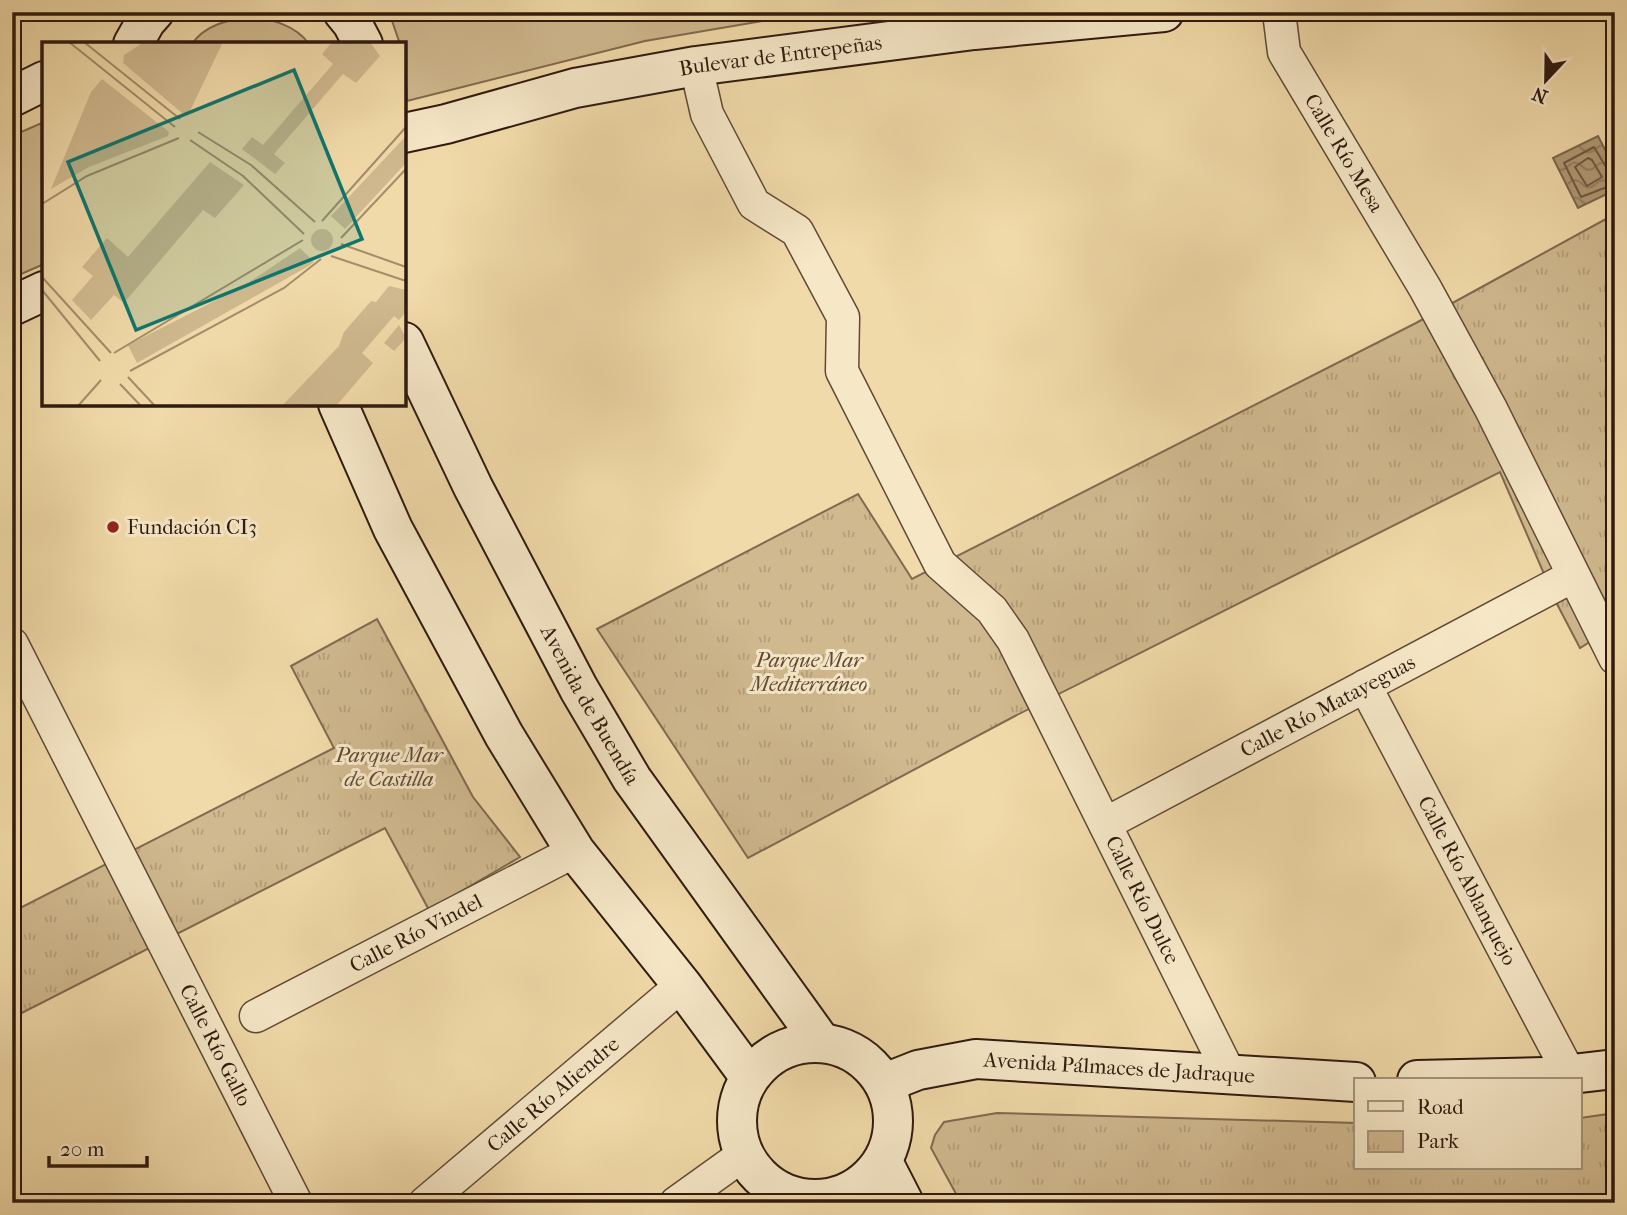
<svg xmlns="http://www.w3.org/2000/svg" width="1627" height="1215" font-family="'IM FELL French Canon',serif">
<defs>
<pattern id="park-tufts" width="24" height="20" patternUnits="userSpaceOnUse" patternTransform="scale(1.75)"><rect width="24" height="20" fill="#d0b98f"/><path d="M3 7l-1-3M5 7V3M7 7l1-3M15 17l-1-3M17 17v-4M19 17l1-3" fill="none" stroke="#b39e7a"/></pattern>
<pattern id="water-waves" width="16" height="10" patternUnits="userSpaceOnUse" patternTransform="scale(1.75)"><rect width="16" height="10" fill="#af9975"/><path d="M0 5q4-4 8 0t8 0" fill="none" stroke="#8f7c5f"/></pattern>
</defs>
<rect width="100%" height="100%" fill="#f1daa9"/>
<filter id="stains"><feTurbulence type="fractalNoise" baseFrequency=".00286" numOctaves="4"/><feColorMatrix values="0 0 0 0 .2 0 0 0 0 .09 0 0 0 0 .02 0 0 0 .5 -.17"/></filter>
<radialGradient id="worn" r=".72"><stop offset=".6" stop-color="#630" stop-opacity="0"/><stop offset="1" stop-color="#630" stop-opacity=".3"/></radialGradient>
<g fill="#d0b98f" stroke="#806a50" stroke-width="2">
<polygon points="389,12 815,12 645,41 407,101 404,44 400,44"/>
<path d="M251,16c21,4 45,9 58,28h-117c13,-20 38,-24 59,-28z"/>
<polygon points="44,122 44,264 12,278 12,136"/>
</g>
<g fill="url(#park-tufts)" stroke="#806a50" stroke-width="2">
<polygon points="1615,214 1615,626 1580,648 1557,604 1500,472 1015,716 748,858 597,629 858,494 912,579 1416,323"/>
<polygon points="377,619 473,797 520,857 429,910 385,828 12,1018 12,912 334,748 291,666"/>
<polygon points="997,1113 1356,1123 1356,1168 1580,1168 1580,1118 1615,1113 1615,1203 961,1203 931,1148 935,1135 944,1122"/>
</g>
<polygon fill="url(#water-waves)" stroke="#7c664d" stroke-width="2" points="1598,136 1615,169 1615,190 1578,208 1553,158"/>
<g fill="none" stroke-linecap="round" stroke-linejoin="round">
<g stroke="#6f5a42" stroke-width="2">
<polygon points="1588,158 1592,160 1602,177 1587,186 1575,167"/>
<polyline points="1615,170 1606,167 1594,147 1564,163 1581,197 1615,184"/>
</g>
<defs>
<g id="street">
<path id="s1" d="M1279,12l5,40 141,236 66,121 124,249"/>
<path id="s2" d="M696,66l11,48 47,90 43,27 46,86 -1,54 98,193 52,46 21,30 217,435"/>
<path id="s3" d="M12,644l284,559"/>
<path id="s4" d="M1365,686l205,389"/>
<path id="s5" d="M1105,824l468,-248"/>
<path id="s6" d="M256,1016l319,-165"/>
<path id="s7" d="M425,1203l257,-218"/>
<polyline points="676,1203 743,1155"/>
</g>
<g id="secondary">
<polyline points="343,12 352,23 363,44"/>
<polyline points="133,44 146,21 154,12"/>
<polyline points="12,97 44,81"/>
<path id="s8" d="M404,133l42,-9 129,-36 121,-22 278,-36 190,-18"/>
<polyline points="12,306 44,291"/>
<path id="s9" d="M404,342l69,145 106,202 53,90 189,263"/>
<polyline points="338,404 393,529 504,735 575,851 682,985 749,1076"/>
<circle cx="815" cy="1121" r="78"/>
<polyline points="1417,1080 1546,1077 1615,1069"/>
<path id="s10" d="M885,1083l33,-13 58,-11 380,23"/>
<polyline points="883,1162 904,1203"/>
</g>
</defs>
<use href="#street" stroke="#604a36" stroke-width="35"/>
<use href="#secondary" stroke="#2f1a10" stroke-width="42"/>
<use href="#street" stroke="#f6e7c7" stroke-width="32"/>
<use href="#secondary" stroke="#f6e7c7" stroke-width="38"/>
</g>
<circle fill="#8f2418" stroke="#f6e7c7" stroke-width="2.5" cx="113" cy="527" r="7"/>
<g text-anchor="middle" stroke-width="6" stroke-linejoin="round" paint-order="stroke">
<g font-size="21" fill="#2f1a10" stroke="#f6e7c7">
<text dy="7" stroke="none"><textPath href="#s8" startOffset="385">Bulevar de Entrepeñas</textPath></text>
<text dy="7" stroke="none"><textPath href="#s1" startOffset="158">Calle Río Mesa</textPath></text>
<text dy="7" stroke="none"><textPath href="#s9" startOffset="408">Avenida de Buendía</textPath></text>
<text dy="7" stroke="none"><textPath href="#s5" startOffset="252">Calle Río Matayeguas</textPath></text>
<text dy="7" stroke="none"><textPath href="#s4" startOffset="220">Calle Río Ablanquejo</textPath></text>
<text dy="7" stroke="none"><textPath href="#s2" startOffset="966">Calle Río Dulce</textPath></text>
<text dy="7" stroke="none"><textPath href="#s6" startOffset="180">Calle Río Vindel</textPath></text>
<text dy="7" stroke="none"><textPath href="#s3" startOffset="450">Calle Río Gallo</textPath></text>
<text dy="7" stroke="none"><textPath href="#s10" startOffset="238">Avenida Pálmaces de Jadraque</textPath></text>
<text dy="7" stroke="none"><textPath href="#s7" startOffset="168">Calle Río Aliendre</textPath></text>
</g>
<g font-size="21" fill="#2f1a10" stroke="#f6e7c7" text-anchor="start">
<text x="127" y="534">Fundación CI3</text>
</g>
<g font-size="21" font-style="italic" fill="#5f4a36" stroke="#f6e7c7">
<text x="809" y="667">Parque Mar<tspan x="809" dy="24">Mediterráneo</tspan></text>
<text x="389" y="762">Parque Mar<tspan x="389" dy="24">de Castilla</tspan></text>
</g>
</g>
<g transform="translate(42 42)">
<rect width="364" height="364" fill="#f1daa9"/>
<path d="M364,94v27l-61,66 -14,-13zM269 198a11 11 0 1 1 22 0a11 11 0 1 1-22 0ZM258,206l14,14 -7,5 -170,96 -9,-18 114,-58zM357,283l7,13 -12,13 -10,-8z" fill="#d0b98f"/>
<path d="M102,0h79l-34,71h-7l-59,-50 1,-8zM290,0h38l10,14 -24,27 -13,-9 -69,80 11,9 -10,11 -33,-25 10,-12 11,8 70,-81 -11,-10zM60,37l67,53 -1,4 -79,31 -38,22 40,-97zM168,120l34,23 -29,33 -12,-8 -79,93 -10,-8 -23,25 -19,-20 21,-24 -11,-9 25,-29 21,19zM347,244l17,4v22l-7,8 -5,-4 -32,37 11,10 -37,43h-54l57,-60 5,-14 27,-31 5,1z" fill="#d0b98f"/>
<path fill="none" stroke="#a38d6c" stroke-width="2" d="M27,0l106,85M42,0l96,77M156,90l53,33 64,57M148,98l53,36 61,58M0,162l45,-28 92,-38M280,179l84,-94M299,196l65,-69M299,202l65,23M289,214l75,25M0,235l69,76M0,248l58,71M72,311l189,-113M88,329l154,-83 37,-29M86,335l27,29M78,342l21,22M36,364l23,-26"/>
<path fill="#0f766e" fill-opacity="0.15" stroke="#0f766e" stroke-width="3.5" d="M252,28l68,169 -226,91 -68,-168z"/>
<rect width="364" height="364" fill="none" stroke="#2f1a10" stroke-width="3.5"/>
</g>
<rect width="1627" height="1215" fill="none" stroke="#f1daa9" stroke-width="42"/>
<rect x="14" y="14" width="1599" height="1187" fill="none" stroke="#2f1a10" stroke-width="3.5"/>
<rect x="21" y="21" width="1585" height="1173" fill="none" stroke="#2f1a10" stroke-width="2"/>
<rect x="1354" y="1078" width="228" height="91" fill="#f6e7c7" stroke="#a6957e" stroke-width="2"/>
<rect x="1368" y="1101" width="35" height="10" fill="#f6e7c7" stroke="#a6957e" stroke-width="2"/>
<text x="1417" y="1114" font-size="21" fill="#2f1a10">Road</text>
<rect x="1368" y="1131" width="35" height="21" fill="url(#park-tufts)" stroke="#a6957e" stroke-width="2"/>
<text x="1417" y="1148" font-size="21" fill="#2f1a10">Park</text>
<g transform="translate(1546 80) rotate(202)" stroke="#f6e7c7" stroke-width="5" paint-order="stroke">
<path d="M0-5L12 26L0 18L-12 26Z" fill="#2f1a10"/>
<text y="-10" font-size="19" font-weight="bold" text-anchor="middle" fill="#2f1a10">N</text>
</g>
<path d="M49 1156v10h98v-10" fill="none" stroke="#2f1a10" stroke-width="3.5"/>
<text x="60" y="1156" font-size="21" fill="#2f1a10" stroke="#f6e7c7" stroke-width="5" paint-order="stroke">20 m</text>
<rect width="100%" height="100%" filter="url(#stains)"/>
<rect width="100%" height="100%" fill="url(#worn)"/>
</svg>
